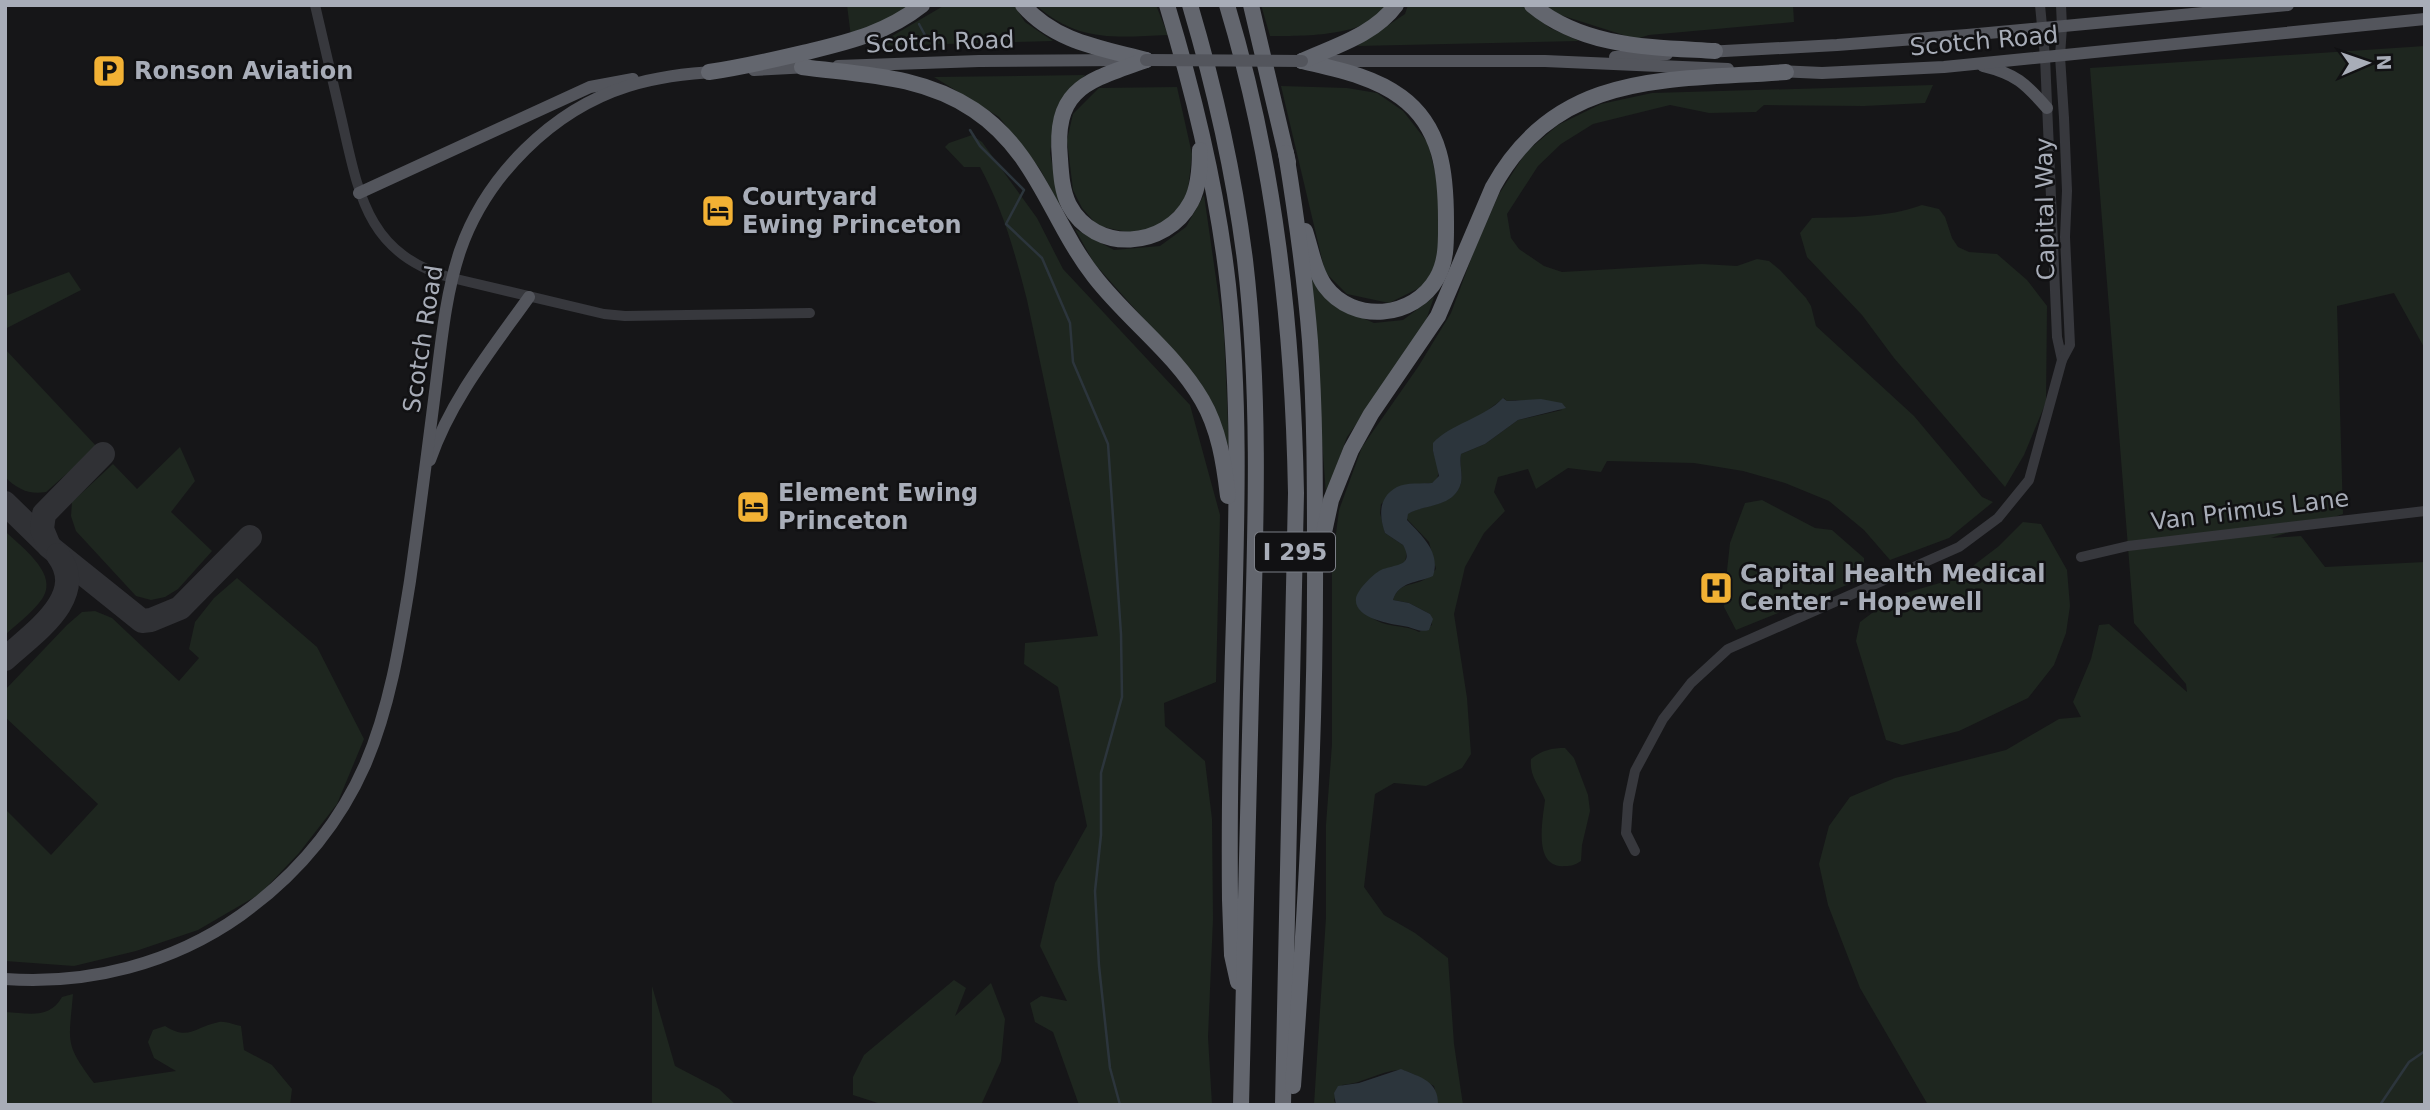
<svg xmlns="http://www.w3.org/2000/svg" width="2430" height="1110" font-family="'DejaVu Sans',sans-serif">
<rect width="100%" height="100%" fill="#161618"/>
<g fill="#1e261f" fill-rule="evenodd">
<polygon points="847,5 914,5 851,37"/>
<polygon points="945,5 1014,5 1025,22 1053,41 875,46"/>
<path d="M1036,5h120l12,30c-52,2 -90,8 -132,-30z"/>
<path d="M1261,5h127c-17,32 -86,31 -118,31z"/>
<polygon points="1408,5 1522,5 1550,28 1579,41 1357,46 1405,14"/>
<polygon points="1545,5 1793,5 1794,22 1649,35 1636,39 1551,12"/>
<polygon points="2425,46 2425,349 2394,293 2337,306 2343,514 2271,538 2301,536 2325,567 2425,562 2425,1105 1928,1105 1860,988 1828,905 1819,864 1829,826 1850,797 1895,778 2006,750 2059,719 2081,717 2073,702 2091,659 2099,625 2109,624 2187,692 2186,684 2134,623 2090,68"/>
<polygon points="1085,75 1056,110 1050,153 1060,206 1040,169 999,117 934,77"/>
<path d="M1933,85l-8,18 -61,3 -100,-1 -8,7 -47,1 -39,-8 -77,19 -32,20 -23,22 -31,48 4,24 8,11 25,17 18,6 140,-8 35,2 20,-7 12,2 11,9 26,28 5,8 5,20 98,90 68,81 11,5 -44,36 -59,22 -26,-30 -35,-29 -44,-18 -42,-12 -49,-8 -87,-2 -6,11 -33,-4 -32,21 -8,-20 -30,8 -4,15 11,19 -21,22 -19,34 -11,47 13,84 4,56 -9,14 -36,18 -32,-3 -19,11 -11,93 20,28 31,18 33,25 6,86 9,61h-25l-4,-19c-10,-5 -25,-17 -36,-16 -18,1 -36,14 -56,15l-8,15 2,5h-22l12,-188v-92l6,-81v-179l7,-55 23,-63 56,-80 33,-54 23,-62 25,-57 27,-42 32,-27 43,-21 51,-11zM1504,398l3,3 9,-1 46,10 -44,10 -33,24 -24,10c-2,10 2,20 0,29 -7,24 -37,21 -54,31v5l22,23 7,27c-3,3 -6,7 -9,9 -13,9 -28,3 -34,22l16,3 21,11 2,11 -13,7c-10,-5 -18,-5 -29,-7 -12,-2 -21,-9 -31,-16l30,-41 8,-1 8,-5 2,-11 -4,-6 -18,-12 -5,-20 1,-9 24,-18 27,-3 5,-3 2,-10 -6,-19 4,-12 43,-23z"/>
<polygon points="1281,86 1347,88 1377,93 1403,111 1428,143 1438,185 1438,262 1423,286 1389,303 1347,294 1325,272"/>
<polygon points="1177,87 1192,154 1187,199 1160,226 1132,233 1098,226 1082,208 1073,190 1067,140 1073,114 1099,88"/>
<path d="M972,135l10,7 55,76 26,51 127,136 30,110 -4,167 -52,21 1,23 40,35 7,58 1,100 -5,118 4,68h-133l-26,-73 -18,-10 -5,-19 11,-7 26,5 -27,-55 15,-63 32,-57 -29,-139 -34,-23 1,-21 73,-7 -71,-336c-12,-47 -24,-91 -47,-133h-16l-19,-20 4,-4z"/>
<polygon points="1204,195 1224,334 1229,447 1200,382 1094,263 1075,229 1114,250 1160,246 1186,227"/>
<path d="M1922,205l17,4 6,8 7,21 6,9 11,5 28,2 30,26 20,26 -1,96 -22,53 -19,32 -111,-129 -32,-43 -55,-58 -7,-24 12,-15c37,-1 74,0 110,-13z"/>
<polygon points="69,272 81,290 5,329 5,296"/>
<polygon points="1310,274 1340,308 1374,323 1403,320 1434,297 1421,335 1347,437 1326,495"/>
<path d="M5,349l92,98 -51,45c-17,3 -29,-3 -41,-15z"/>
<polygon points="180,447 195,481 171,512 212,551 178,589 165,597 151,600 136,596 76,531 71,516 72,502 113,464 137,489"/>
<polygon points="1762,500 1815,528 1832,530 1864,558 1864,578 1736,630 1724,607 1725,589 1730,543 1745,503"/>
<polygon points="2023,522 2041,524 2067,570 2070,606 2066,633 2054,665 2028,698 1959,731 1902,745 1886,740 1856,641 1860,622 1895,596 1957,578 1999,546"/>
<path d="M5,531c16,16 55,43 37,68 -9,13 -25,25 -37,36z"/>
<polygon points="237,578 317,647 364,739 337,804 299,853 260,894 198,930 136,951 74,966 5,961 5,809 51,855 98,804 5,717 5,690 67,625 82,612 95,611 112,618 179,681 199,658 189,649 195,622 214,598"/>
<path d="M1565,748l9,10 14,37 2,16 -8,34 -1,16c-6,4 -9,5 -16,5 -33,3 -22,-47 -20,-66 -6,-15 -16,-24 -14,-41 11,-9 21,-11 34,-11z"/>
<polygon points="954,980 966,988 955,1016 991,983 1005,1019 1001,1061 981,1105 884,1105 853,1095 853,1077 864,1055"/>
<polygon points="652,986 675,1066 719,1089 736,1105 652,1105"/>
<path d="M73,994c-4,49 -9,49 21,89l82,-12 -22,-13 -6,-16 5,-12 12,-4c24,15 30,1 54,-4 6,-1 16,3 22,4l3,24 28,15 20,24 -2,16h-285v-93c23,1 44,8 57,-15z"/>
</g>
<g fill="#2c353c">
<path d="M1503,398l4,3 34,-2 21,4 4,5 -48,12 -33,24 -24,10c-2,10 2,20 0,29 -7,25 -37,21 -53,31l-1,6c15,16 34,32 26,56 -15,7 -34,5 -40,24l16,3 21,11 3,5 -4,11c-10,3 -16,-3 -26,-4 -13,-2 -50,-8 -47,-28 2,-9 17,-24 25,-28 14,-6 34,-3 22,-25l-18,-12c-6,-17 -7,-36 12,-46 9,-5 26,-3 35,-4l7,-7 -6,-25v-8c17,-19 51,-25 70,-45z"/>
<path d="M1401,1069c19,8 38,12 37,36h-102l-2,-12 4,-7 21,-3z"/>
</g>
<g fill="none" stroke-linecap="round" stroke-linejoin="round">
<g stroke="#2c353c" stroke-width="2.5">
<polyline points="919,24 926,37"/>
<polyline points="970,130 980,146 1024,190 1006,224 1042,258 1070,323 1073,362 1108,444 1121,634 1122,697 1101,773 1101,835 1095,891 1099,966 1110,1068 1120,1105"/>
<polyline points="2380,1105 2409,1062 2425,1051"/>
</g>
<g stroke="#303135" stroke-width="24">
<polyline points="5,503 51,548 142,621 151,620 180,608 250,537"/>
<polyline points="49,546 42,529 44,514 103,454"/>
<path d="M5,659c28,-26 84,-62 53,-104"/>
</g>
<g stroke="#37383d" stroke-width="10">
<path d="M315,5c9,39 18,78 27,116 17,75 26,134 110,157l152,36 21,2 185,-3"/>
<polyline points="2040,5 2045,57 2057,337 2062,360"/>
<polyline points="2081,557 2128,546 2425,511"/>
<polyline points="1635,851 1626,833 1628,804 1635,771 1663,719 1691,683 1728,649 1959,547 1998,518 2029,480 2062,360 2070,345 2065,237 2067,191 2064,118 2060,56 2062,27 2061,5"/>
</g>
<g stroke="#53555c" stroke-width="12">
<polyline points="1706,52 1837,45 1967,35 2288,5"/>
<polyline points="1615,57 1667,54"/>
<polyline points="1320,61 1545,61 1728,69"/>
<polyline points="838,66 979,61 1127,60"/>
<path d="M1983,66c33,8 42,17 64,42"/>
<polyline points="754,70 809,67"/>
<polyline points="1778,71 1822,73 1944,67 2425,19"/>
<polyline points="359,193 590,87 633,79"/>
<path d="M430,460c21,-61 62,-111 99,-163"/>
<path d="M5,979c83,6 167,-15 236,-64 53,-38 97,-89 124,-150 25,-58 35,-122 45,-184 9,-63 17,-126 25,-189 6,-47 10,-96 25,-141 26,-75 92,-141 168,-165 29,-9 60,-13 90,-14"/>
</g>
<g stroke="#63666e" stroke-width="16">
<path d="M1023,5c32,37 78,43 123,55"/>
<path d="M1167,5c28,92 50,184 61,280 12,111 9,222 6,334 -3,93 -5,187 -4,281l2,55 6,27"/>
<path d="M1190,5c25,84 44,169 55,255 17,144 10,289 6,434 -3,137 -7,274 -10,411"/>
<path d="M1227,5c48,159 66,323 69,488l-13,612"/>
<polyline points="1251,5 1288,162"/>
<path d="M1532,5c52,43 119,42 183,46"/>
<path d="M1146,60c-58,21 -93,27 -86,99 1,15 2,32 9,46 26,49 97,44 122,-3 8,-15 9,-34 9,-52"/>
<path d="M1302,61c33,8 71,15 99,36 41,30 45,77 45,124 0,20 1,39 -9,57 -23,41 -84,46 -112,8 -11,-16 -14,-37 -20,-55"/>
<path d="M1302,61c33,-15 72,-26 94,-56"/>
<path d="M802,67c61,8 119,8 172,43 63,42 77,111 120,166 33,43 80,76 108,124 17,29 22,63 26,96"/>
<path d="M709,72c35,-5 68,-13 102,-21 41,-10 77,-19 111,-46"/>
<path d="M1286,153c10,62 19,125 24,188 5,71 5,141 5,212 1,178 -9,355 -22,533"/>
<path d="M1323,537l8,-37 20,-50 20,-36 67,-98 55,-129c65,-118 177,-106 293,-115"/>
</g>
<polyline stroke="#53555c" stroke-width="12" points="1146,60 1302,61"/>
</g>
<defs>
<symbol id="parking-square" viewBox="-11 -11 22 22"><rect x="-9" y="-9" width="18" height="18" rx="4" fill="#f2b134" stroke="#111113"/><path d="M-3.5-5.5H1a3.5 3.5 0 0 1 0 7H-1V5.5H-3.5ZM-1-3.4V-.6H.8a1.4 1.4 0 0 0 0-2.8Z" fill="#111"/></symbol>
<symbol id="hotel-square" viewBox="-11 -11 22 22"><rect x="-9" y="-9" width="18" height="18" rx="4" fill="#f2b134" stroke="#111113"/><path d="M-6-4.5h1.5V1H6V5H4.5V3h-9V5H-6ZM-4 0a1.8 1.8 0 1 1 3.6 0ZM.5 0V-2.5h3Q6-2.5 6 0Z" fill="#111"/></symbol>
<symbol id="hospital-square" viewBox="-11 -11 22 22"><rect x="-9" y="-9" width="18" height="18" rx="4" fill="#f2b134" stroke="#111113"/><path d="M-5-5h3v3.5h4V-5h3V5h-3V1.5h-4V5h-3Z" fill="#111"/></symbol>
</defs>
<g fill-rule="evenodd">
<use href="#parking-square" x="90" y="52" width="38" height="38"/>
<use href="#hotel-square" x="699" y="192" width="38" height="38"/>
<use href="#hotel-square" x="734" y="488" width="38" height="38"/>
<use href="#hospital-square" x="1697" y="569" width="38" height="38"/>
</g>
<g text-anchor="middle" stroke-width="5" stroke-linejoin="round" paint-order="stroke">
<rect fill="#111113" stroke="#7b7e86" stroke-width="2" x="1255" y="532.5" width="80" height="39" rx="5"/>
<g font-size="23" font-weight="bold" fill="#a8adb8">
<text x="1295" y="560">I 295</text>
</g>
<g font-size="24" fill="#a8adb8" stroke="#111113">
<text transform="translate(1984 41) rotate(-5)" y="8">Scotch Road</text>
<text transform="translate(940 42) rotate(-2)" y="8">Scotch Road</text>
<text transform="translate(2045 209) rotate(-91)" y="8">Capital Way</text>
<text transform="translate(423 339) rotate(-81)" y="8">Scotch Road</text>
<text transform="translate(2250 510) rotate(-7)" y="8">Van Primus Lane</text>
</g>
<g font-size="24" font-weight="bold" fill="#a8adb8" stroke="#111113" text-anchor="start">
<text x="134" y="79">Ronson Aviation</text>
<text x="742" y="205">Courtyard<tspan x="742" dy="28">Ewing Princeton</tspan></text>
<text x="778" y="501">Element Ewing<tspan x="778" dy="28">Princeton</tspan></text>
<text x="1740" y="582">Capital Health Medical<tspan x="1740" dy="28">Center - Hopewell</tspan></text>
</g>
</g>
<rect width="2430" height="1110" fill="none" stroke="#a8adb8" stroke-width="14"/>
<g transform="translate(2367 63) rotate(88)" stroke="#111113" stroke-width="5" paint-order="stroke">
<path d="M0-5L12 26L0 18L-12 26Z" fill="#a8adb8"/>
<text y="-10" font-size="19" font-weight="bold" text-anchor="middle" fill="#a8adb8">N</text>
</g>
</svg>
